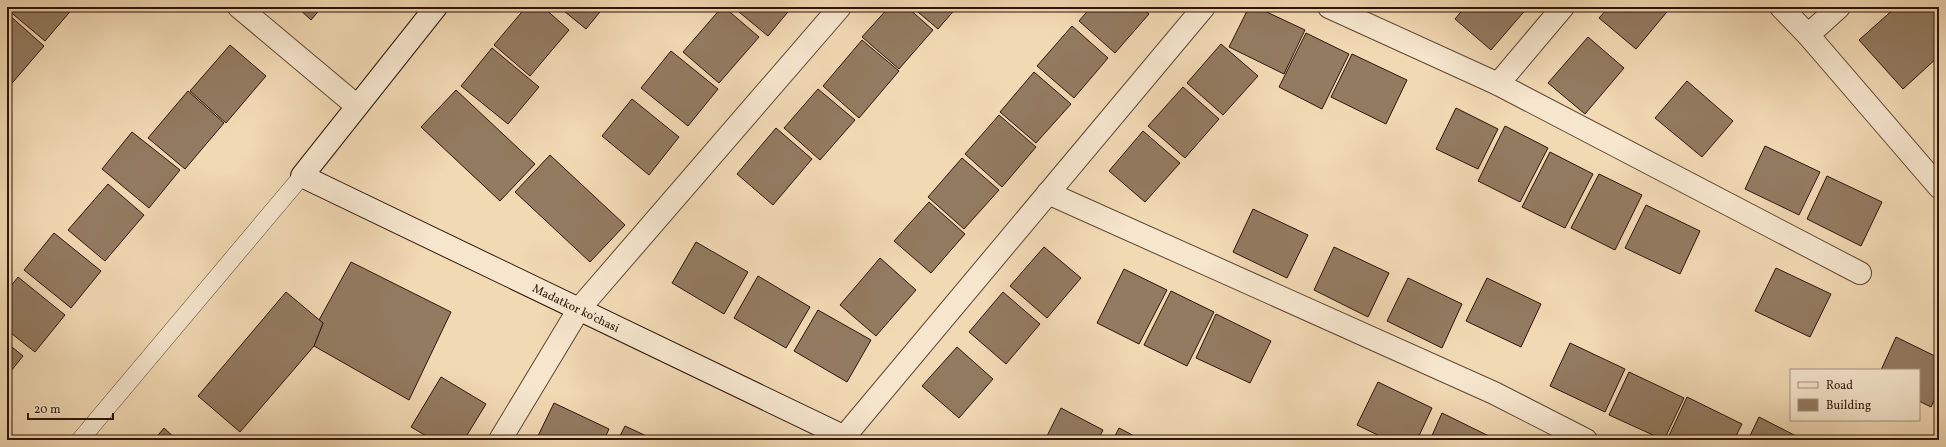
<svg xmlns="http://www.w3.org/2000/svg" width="1946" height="447" font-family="Vollkorn,serif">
<rect width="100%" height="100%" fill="#f1d9b4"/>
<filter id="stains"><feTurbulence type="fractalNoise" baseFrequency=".005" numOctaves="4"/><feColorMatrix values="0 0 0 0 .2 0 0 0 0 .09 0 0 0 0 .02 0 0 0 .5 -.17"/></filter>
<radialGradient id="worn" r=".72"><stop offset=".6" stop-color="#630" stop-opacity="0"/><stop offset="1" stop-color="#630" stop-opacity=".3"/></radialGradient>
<g fill="#937b61" stroke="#2e1508">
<polygon points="11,7 74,7 45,41 8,10"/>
<polygon points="297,7 322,7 311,20"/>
<polygon points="526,7 543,7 569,30 530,76 494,45"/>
<polygon points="559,7 604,7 586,29"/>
<polygon points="722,7 724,7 759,37 719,83 683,52"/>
<polygon points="733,7 792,7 768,36"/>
<polygon points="889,7 907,7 933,30 899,69 862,37"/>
<polygon points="912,7 957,7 938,29"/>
<polygon points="1091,7 1141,7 1149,14 1115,53 1079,21"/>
<polygon points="1249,7 1256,7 1305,30 1284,74 1229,47"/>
<polygon points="1465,7 1528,7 1491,50 1455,19"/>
<polygon points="1609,7 1671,7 1636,49 1599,18"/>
<polygon points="1896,7 1929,7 1939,18 1939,56 1903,89 1859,40"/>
<polygon points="8,14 44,46 7,89 7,16"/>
<polygon points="1072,26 1108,58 1074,98 1037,66"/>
<polygon points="1306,33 1349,54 1322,109 1279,87"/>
<polygon points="1588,37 1624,68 1585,114 1548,83"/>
<polygon points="862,40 899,71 859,118 823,86"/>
<polygon points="1221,44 1258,76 1223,115 1187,83"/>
<polygon points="230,45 266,76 226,123 190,91"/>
<polygon points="492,48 539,87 508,124 461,86"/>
<polygon points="671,51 718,89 688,126 641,88"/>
<polygon points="1352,54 1407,80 1386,124 1331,97"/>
<polygon points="1034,72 1071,104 1036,143 1000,112"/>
<polygon points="1687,81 1733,121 1702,157 1655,118"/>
<polygon points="1183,87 1219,119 1185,158 1148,126"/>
<polygon points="818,89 855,120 820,160 784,128"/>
<polygon points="456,90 535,164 500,201 421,127"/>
<polygon points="188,91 224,123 185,169 148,138"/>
<polygon points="632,99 679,137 649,175 602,136"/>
<polygon points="1456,108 1498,129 1478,169 1436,149"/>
<polygon points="999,115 1036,147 1002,187 965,154"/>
<polygon points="1505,126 1548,148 1520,202 1478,181"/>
<polygon points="776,128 812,159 773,205 737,174"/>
<polygon points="1143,131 1180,163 1145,202 1109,171"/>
<polygon points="132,132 180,170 149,208 102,169"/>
<polygon points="1765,146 1820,172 1799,215 1745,189"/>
<polygon points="1550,152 1593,174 1565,228 1522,207"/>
<polygon points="550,155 625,225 590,262 515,192"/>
<polygon points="962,158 999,190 964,229 928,197"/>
<polygon points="1599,174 1642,195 1615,250 1571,228"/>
<polygon points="1827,176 1882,202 1861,246 1807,219"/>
<polygon points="108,184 144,215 105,261 68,230"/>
<polygon points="929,202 965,234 931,273 894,241"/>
<polygon points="1646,205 1700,231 1680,274 1625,248"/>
<polygon points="1253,209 1308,235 1287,278 1233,252"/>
<polygon points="54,233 101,271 71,308 24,270"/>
<polygon points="696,242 748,272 724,314 672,283"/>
<polygon points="1044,247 1081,278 1047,318 1010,286"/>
<polygon points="1334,247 1389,273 1368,317 1314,290"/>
<polygon points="880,258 916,290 876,336 840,305"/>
<polygon points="351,262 451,312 409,400 314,346 323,323 319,320"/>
<polygon points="1776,268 1831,294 1810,337 1755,311"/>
<polygon points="1124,269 1167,290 1139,344 1097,323"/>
<polygon points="758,276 810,307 786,348 734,318"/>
<polygon points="18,277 65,315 35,352 7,330 7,291"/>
<polygon points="1408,278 1462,304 1442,348 1387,321"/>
<polygon points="1487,278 1541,304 1521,347 1466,321"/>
<polygon points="1171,291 1214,312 1187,366 1144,345"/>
<polygon points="286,292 323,323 314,346 240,432 198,396"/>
<polygon points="1003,292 1040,324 1006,364 969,332"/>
<polygon points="818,310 871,340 847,382 794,351"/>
<polygon points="1216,314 1271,341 1250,383 1196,358"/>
<polygon points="1896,337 1939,358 1939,389 1931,407 1919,401 1919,370 1881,370"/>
<polygon points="7,343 23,356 7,376"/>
<polygon points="1570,343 1625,369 1605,412 1550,386"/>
<polygon points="957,347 993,379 959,418 922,386"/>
<polygon points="1629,372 1684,398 1664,440 1609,415"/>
<polygon points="441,377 486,404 464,440 433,440 411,427"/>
<polygon points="1378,382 1432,408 1417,440 1388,440 1357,425"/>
<polygon points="1687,397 1742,424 1734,440 1667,440"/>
<polygon points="554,403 609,429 604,440 536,440"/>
<polygon points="1061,408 1103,430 1098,440 1045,440"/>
<polygon points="1442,413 1497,440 1430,440"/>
<polygon points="1759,417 1802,439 1801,440 1748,440"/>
<polygon points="625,426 655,440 618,440"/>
<polygon points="164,428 177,440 154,440"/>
<polygon points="1119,428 1142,440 1113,440"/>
</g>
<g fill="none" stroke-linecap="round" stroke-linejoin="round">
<defs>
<polyline id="lane" points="80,440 302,176"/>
<g id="street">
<polyline points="239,7 357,106"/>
<polyline points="1329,7 1498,84 1860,273"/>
<polyline points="1781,7 1808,35 1939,187"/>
<polyline points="1808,35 1839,7"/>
<polyline points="1498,84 1563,7"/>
<polyline points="1048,193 1494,393 1586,440"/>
<polyline points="844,437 1204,7"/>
<polyline points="500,440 579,309 840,7"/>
</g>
<polyline id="secondary" points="436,7 302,176 851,440"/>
</defs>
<use href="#lane" stroke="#5f4633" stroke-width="18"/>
<use href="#street" stroke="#5f4633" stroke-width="24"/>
<use href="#secondary" stroke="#2e1508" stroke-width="24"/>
<use href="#lane" stroke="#f6e6ce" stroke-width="17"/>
<use href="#street" stroke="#f6e6ce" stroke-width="22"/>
<use href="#secondary" stroke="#f6e6ce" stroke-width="22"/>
</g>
<g text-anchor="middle" stroke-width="3.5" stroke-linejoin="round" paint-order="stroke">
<g font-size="12" fill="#2e1508" stroke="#f6e6ce">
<text transform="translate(576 308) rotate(26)" y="4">Madatkor ko'chasi</text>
</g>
</g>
<rect width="1946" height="447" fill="none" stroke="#f1d9b4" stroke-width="24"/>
<rect x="8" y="8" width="1930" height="431" fill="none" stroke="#2e1508" stroke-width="2"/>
<rect x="12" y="12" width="1922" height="423" fill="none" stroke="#2e1508"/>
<rect x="1790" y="369" width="130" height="52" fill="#f6e6ce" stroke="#a6927f"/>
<rect x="1798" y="382" width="20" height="6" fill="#f6e6ce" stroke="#a6927f"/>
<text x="1826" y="389" font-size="12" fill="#2e1508">Road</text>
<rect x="1798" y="399" width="20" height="12" fill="#937b61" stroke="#a6927f"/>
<text x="1826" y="409" font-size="12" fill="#2e1508">Building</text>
<path d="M28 413v6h85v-6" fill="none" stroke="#2e1508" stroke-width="2"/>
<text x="34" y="413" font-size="12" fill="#2e1508" stroke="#f6e6ce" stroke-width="3" paint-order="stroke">20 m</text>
<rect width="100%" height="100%" filter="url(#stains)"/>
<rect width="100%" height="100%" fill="url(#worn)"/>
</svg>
